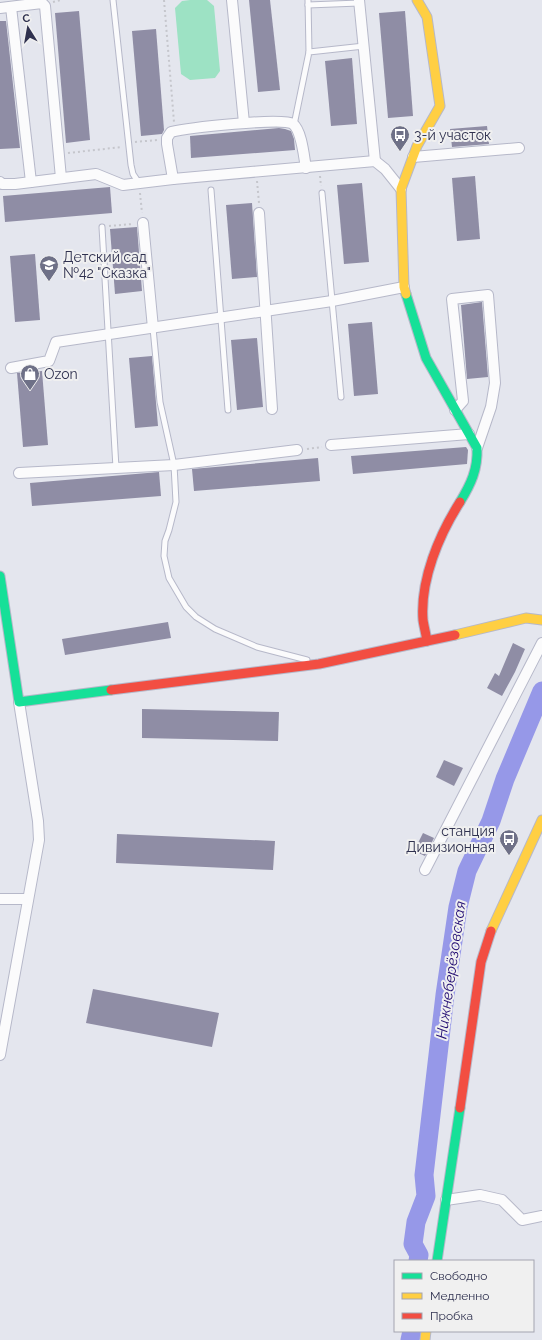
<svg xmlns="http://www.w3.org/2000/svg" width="542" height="1340" font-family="Raleway,sans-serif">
<rect width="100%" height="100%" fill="#e4e6ee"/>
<polygon fill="#9de2c4" points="190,0 207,0 214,6 220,71 215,78 190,80 181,74 175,8 182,1"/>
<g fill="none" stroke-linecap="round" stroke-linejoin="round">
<g stroke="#9698e8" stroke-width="19">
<polyline points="418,1261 419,1255 413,1244 416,1222 426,1196 424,1175 445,995 458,907 467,871 491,821 505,779 542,691"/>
<polyline points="410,1340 412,1331"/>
</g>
</g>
<g fill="#8f8da5">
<polygon points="249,0 270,0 280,90 258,92"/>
<polygon points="79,11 90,140 66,143 55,13"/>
<polygon points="405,11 413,116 388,118 379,13"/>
<polygon points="0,21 6,21 20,148 0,149"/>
<polygon points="156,29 164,130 162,134 141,136 132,31"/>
<polygon points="352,58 357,124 331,126 325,61"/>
<polygon points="487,126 489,144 452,147 450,129"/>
<polygon points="279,128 285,129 291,131 294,139 295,150 191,158 190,136"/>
<polygon points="475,176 480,239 457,241 452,178"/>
<polygon points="362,183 369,262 344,264 337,185"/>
<polygon points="110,187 112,213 5,222 3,196"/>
<polygon points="252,203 257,277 232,279 226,205"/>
<polygon points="137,227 142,291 115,294 110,229"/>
<polygon points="35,254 40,320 15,322 10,256"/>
<polygon points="482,302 488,377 467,379 461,305"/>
<polygon points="372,322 378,394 354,396 348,324"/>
<polygon points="257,338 263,407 237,410 231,340"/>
<polygon points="152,356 158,426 135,428 129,358"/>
<polygon points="42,371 48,445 23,447 17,373"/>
<polygon points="466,447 468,450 467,464 353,474 351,456"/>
<polygon points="318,458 320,481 194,491 192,469"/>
<polygon points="159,472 161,496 32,506 30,483"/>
<polygon points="168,622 171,638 65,655 62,639"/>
<polygon points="513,643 525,649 515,672 502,696 487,688 495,673 499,676"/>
<polygon points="142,709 279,712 278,741 142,738"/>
<polygon points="444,760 463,768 454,786 436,777"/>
<polygon points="423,833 434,838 425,856 414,851"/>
<polygon points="117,834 275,841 273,870 116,863"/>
<polygon points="93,989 219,1013 212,1047 86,1023"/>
</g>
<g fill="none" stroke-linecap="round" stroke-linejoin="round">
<defs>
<g id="lane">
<polyline points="113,0 131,165 133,174 139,183"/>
<polyline points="308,0 309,52"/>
<polyline points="308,5 359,3"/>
<polyline points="294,125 309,52 364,46"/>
<polyline points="211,190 228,410"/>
<polyline points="322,193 341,397"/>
<polyline points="102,227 116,468"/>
<polyline points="153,328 160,402 174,465 176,502 169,530 165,541 164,556 169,578 186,607 196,617 215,629 257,647 307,660"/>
</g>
<g id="street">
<polyline points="232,0 244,123"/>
<polyline points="359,0 375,161"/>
<polyline points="11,7 31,182"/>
<polyline points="0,8 42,3 45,6 61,178"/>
<polyline points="413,157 519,148"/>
<path d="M173,179l-6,-35v-6l4,-6c16,-4 112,-15 122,-8 9,7 11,34 13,44"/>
<polyline points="0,182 2,184 15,184 96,174 123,185 173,179 375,161 385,169 401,189"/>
<polyline points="259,213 272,409"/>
<polyline points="143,223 153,328"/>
<polyline points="11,368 49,361 56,342 332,301 404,287"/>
<polyline points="455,410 463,401 452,299 488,295 495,383 491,407 477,448"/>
<polyline points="331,445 469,434"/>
<polyline points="19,473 174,465 297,450"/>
<polyline points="425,870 542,643"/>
<polyline points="0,899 28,899"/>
<polyline points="0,1055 39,840 38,821 19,702"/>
<polyline points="446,1200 480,1195 502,1200 522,1220 542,1216"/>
</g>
<g id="fast">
<path d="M406,294l20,64 51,90c1,21 -6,36 -17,54"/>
<polyline points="0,576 19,702 111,690"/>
<polyline points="437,1261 460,1108"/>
</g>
<g id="slow">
<polyline points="406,294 404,287 401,189 417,146 440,106 427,17 417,0"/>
<polyline points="455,635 526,618 542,620"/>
<polyline points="491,931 542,820"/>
<polyline points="425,1340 426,1331"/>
</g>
<g id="jam">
<path d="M427,641c-1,-7 -3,-14 -4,-21 -3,-40 16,-85 37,-118"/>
<polyline points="111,690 319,664 455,635"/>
<polyline points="460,1108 481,962 491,931"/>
</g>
</defs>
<use href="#lane" stroke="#b6b8c9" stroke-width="7"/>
<use href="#street" stroke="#b6b8c9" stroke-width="12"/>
<use href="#fast" stroke="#b6b8c9" stroke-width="11"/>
<use href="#slow" stroke="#b6b8c9" stroke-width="11"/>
<use href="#jam" stroke="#b6b8c9" stroke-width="11"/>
<g stroke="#c5c6cc" stroke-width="2" stroke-dasharray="2 3" stroke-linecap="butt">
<polyline points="164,0 174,122"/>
<polyline points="53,2 61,0"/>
<polyline points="135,142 157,140"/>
<polyline points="68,153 122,147"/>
<polyline points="320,176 321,186"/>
<polyline points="257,181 259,203"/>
<polyline points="140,193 142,213"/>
<polyline points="109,226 133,224"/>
<polyline points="307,449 322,447"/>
</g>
<use href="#lane" stroke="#fbfbfc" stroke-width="5"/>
<use href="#street" stroke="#fbfbfc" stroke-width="10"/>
<use href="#fast" stroke="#16e098" stroke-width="9"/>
<use href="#slow" stroke="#ffcf43" stroke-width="9"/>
<use href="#jam" stroke="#f24e42" stroke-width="9"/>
</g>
<defs>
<symbol id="bus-pin" viewBox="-11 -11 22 30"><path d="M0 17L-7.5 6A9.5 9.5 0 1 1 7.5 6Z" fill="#6e7087" stroke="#f0f0f0"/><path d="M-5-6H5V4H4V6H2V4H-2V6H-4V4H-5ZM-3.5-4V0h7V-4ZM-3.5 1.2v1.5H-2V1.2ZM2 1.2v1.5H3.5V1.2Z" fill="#fff"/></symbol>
<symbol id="school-pin" viewBox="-11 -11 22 30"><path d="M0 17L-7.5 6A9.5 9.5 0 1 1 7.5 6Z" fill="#6e7087" stroke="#f0f0f0"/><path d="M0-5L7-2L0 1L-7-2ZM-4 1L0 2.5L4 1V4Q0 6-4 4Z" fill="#fff"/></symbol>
<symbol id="shop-pin" viewBox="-11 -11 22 30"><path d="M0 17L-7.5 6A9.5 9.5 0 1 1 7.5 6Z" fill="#6e7087" stroke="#f0f0f0"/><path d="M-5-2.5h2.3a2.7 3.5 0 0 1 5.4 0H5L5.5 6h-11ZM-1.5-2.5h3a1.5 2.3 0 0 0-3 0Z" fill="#fff"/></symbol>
</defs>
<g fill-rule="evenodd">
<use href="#bus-pin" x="389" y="124" width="22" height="30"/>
<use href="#school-pin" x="38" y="254" width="22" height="30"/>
<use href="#shop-pin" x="19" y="363" width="22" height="30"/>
<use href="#bus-pin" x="498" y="828" width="22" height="30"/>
</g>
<g text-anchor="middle" stroke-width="4" stroke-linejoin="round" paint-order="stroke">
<g font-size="14" fill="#2f314f" stroke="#f0f0f0" text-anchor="start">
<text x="414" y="140">3-й участок</text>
<text x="63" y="262">Детский сад<tspan x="63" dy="16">№42 "Сказка"</tspan></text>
<text x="44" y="379">Ozon</text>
<text x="495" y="836" text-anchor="end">станция<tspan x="495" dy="16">Дивизионная</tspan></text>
</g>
<g font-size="15" font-style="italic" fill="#230d73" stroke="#f0f0f0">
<text transform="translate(451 970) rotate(-82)" y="5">Нижнеберёзовская</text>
</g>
</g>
<rect x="394" y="1260" width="140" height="72" fill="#f0f0f0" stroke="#a3a4b0"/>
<rect x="402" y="1273" width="20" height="6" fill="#16e098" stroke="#a3a4b0"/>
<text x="430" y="1280" font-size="12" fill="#2f314f">Свободно</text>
<rect x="402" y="1293" width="20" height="6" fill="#ffcf43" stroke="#a3a4b0"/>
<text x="430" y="1300" font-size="12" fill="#2f314f">Медленно</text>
<rect x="402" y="1313" width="20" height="6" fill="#f24e42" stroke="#a3a4b0"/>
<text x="430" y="1320" font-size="12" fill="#2f314f">Пробка</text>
<g transform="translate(28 28) rotate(349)" stroke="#f0f0f0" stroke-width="3" paint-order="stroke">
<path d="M0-3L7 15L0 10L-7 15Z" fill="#2f314f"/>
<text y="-6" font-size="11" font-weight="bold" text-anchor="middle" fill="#2f314f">С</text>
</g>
</svg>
